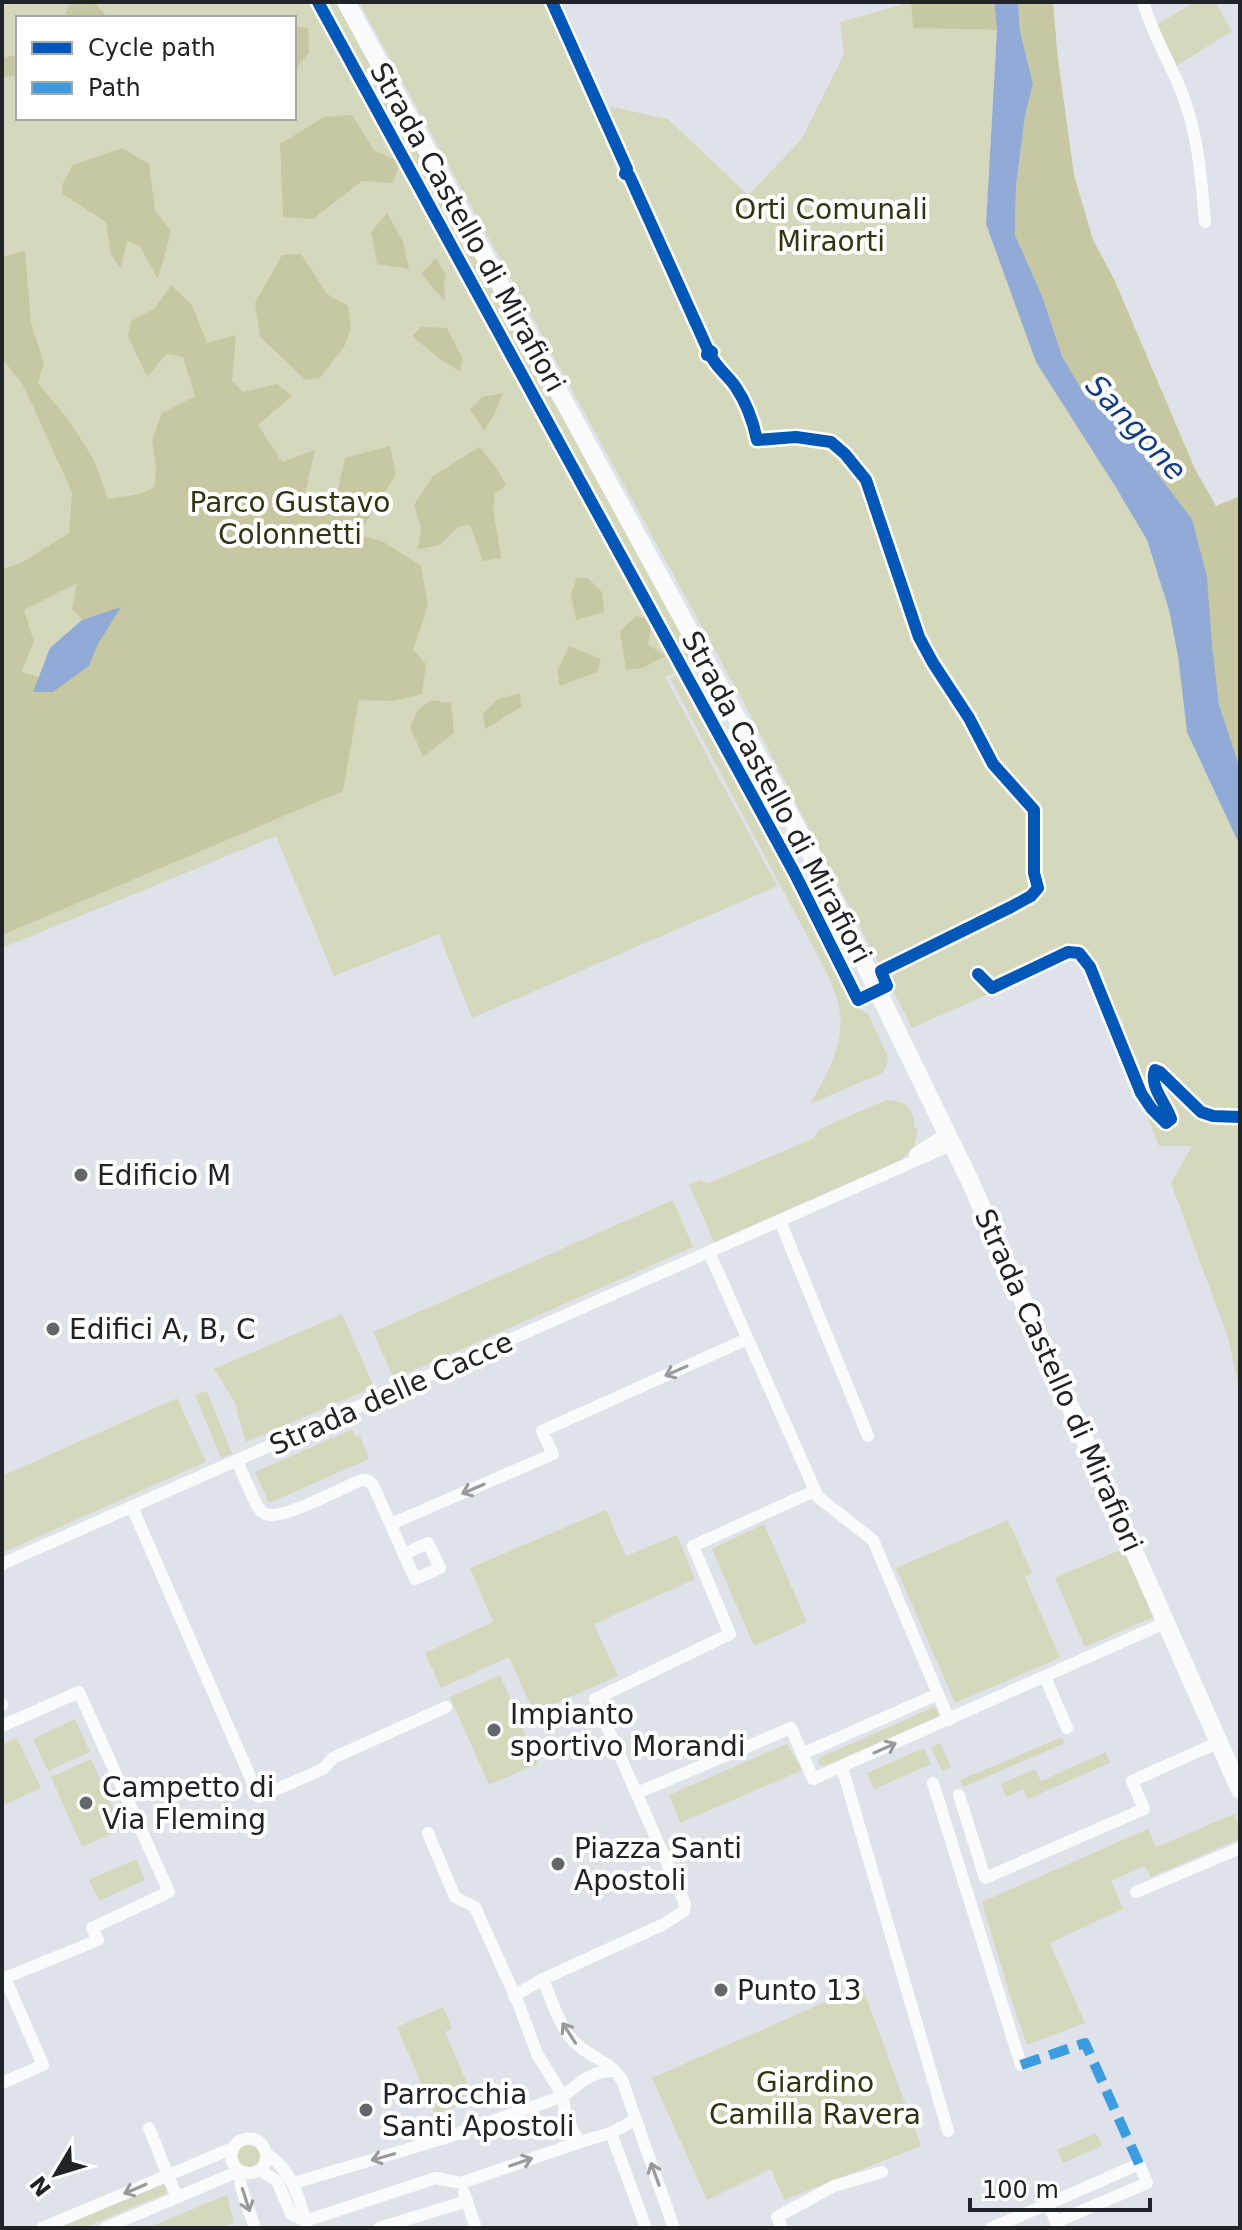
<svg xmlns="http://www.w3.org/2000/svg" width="1242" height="2230" font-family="'DejaVu Sans',sans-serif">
<rect width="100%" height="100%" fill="#dfe3e9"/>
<g fill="#d6d8be" fill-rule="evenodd">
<path d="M2,2h334l363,661 -34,14 112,209 -305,132 -33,-84 -105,42 -58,-140 -274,112zM18,18h276v100h-276z"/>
<polygon points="359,2 562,2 607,106 668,119 748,195 801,140 844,54 840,22 911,2 914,28 997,30 986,224 1115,486 1147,540 1169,610 1178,656 1187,732 1240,846 1240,1393 1228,1338 1171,1183 1192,1146 1159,1146 1090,970 1079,956 1069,955 1043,970 912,1028 752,718"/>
<polygon points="1194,2 1215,2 1232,31 1175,67 1153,27"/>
<path d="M681,673l109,201 65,132 13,8 20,43 -1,8 -5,8 -72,31c15,-26 34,-58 30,-90 -1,-12 -7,-25 -11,-37l-159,-299z"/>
<path d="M886,1100c18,1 30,7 28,28h4l-4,19 -13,13 -187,82 -25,-57 11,-5 8,3 104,-44 8,-10z"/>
<polygon points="673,1200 693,1247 394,1379 373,1332"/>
<polygon points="342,1314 374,1387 246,1442 234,1401 214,1369"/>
<polygon points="207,1391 232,1454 221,1458 195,1395"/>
<polygon points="177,1398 206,1462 2,1553 2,1476"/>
<polygon points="353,1429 356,1437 360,1436 369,1459 269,1503 255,1472"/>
<polygon points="606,1510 626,1556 677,1535 695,1579 594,1624 618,1676 534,1713 509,1657 441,1688 425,1653 493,1622 470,1568"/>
<polygon points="1008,1520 1032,1573 1025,1577 1060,1658 955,1703 896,1568"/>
<polygon points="764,1524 807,1622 754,1646 712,1549"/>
<polygon points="1127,1547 1156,1616 1085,1647 1055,1578"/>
<polygon points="500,1675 538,1764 489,1785 450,1697"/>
<polygon points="934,1707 939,1713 938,1717 824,1766 818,1763 821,1757"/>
<polygon points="75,1719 90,1752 48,1771 33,1739"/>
<polygon points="1062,1737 1065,1743 963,1787 960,1780"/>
<polygon points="17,1738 41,1788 2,1806 2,1745"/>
<polygon points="940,1743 951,1767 942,1771 931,1747"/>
<polygon points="787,1744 802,1770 680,1823 669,1795"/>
<polygon points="924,1748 931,1764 874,1789 867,1773"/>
<polygon points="1106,1752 1110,1763 1028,1799 1023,1789 1006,1797 1001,1784 1035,1769 1041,1781"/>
<polygon points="91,1759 122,1829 82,1847 51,1777"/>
<path d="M1234,1814l6,12v13l-89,38 -6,-11 -34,15 12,28 -73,34 35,80 -58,22c-17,-47 -31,-95 -45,-143l166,-73 8,18z"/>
<polygon points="136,1859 145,1880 99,1901 89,1880"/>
<polygon points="862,1986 921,2146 784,2200 771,2169 707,2200 652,2078"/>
<polygon points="443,2007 452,2028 445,2032 474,2099 435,2115 397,2027"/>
<polygon points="1096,2133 1102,2146 1063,2163 1057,2150"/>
<circle cx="249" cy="2156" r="11"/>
<polygon points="164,2184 167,2193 83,2228 58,2228"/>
<polygon points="227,2195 234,2223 219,2228 147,2228"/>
</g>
<g fill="#c7c8a2" fill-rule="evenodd">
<polygon points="70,2 93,2 109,18 64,18"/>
<polygon points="911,2 994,2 997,30 913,28"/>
<polygon points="1018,2 1053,2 1058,59 1074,175 1093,240 1114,279 1195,469 1216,506 1240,496 1240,769 1219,704 1192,519 1157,473 1118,416 1086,397 1062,356 1043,298 1015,235 1016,187 1025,116 1033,84 1020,31"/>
<polygon points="294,26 308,28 309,52 296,69 294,67"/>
<polygon points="2,54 5,57 18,55 18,75 4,77 2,81"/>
<polygon points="352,115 374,150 400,162 393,183 362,181 313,219 283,217 280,144 324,117"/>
<polygon points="122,148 149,164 155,210 171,231 158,279 140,247 127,240 121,268 111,255 106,222 63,194 62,185 73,165"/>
<polygon points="387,213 403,242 409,269 377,264 371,232"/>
<path d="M25,251l6,72 13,40 -6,20 32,39 24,38 14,39 32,-5 14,-7 2,-19 -4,-28 10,-27 33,-17 -12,-39 -17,-3 -19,23 -19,-41 3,-15 23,-12 17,-24 21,20 15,38 29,-8 -4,46 11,11 34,-8 15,12 -34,29 24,37 33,-12 -11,48 34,-9 7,-31 45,-12 6,28 -32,52 -1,10 21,6 37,24 7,40 -15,44 13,14 -4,30 -29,7 -34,-1 -16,91 -341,144v-366l19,-6 48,-30 3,-41 -49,-107 -21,-27v-101zM77,583l-5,26 10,11 38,-12 -22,36 -9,22 -55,26 5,-15 -18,-5 13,-30 -10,-32z"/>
<polygon points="301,254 327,294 348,306 351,329 344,347 320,378 306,380 260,337 255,303 282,255"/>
<polygon points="436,258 446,275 444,283 445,301 421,274"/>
<polygon points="421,327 447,328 463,359 460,371 441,360 412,336"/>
<polygon points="503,393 494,415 484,430 470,410 482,397"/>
<polygon points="479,447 495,466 506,485 495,494 493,508 501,558 483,561 470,525 458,527 440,545 418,549 421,528 414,505 433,476"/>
<polygon points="577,578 588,578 602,592 604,612 576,620 571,594"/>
<polygon points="636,616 653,619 648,644 665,656 643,668 626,670 620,631"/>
<polygon points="569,646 601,659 597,672 560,686 557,671"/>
<polygon points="520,693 521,707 485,729 483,714 498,699"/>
<polygon points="431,700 451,703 454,733 423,757 410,727 417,711"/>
</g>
<g fill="#91abd6">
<polygon points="994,2 1018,2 1020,31 1033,84 1025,116 1016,187 1015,235 1043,298 1062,356 1086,397 1118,416 1157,473 1192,519 1207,577 1212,646 1219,704 1240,769 1240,846 1187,732 1178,656 1169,610 1147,540 1115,486 1036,362 986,224 997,30"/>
<polygon points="121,607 98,644 89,666 53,692 33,692 50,648 82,620"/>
</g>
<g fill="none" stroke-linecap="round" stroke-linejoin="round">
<g stroke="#fafbfc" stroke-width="12">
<polyline points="552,2 627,169 625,174 629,175 636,191"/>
<path d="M1143,2c9,31 25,57 37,86 18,43 21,88 25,134"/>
<polyline points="915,1154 938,1139 948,1135"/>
<polyline points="780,1221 868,1436"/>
<polyline points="709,1252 818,1497 873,1540 949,1720"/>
<path d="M237,1461l19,43c4,6 7,11 15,11 19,1 69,-26 90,-35l8,1 4,4 42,94 25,-11 -12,-25 -24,11"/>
<polyline points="132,1507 259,1797 323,1769 333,1758 446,1707"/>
<polyline points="391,1524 553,1454 542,1431 747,1339"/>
<polyline points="2,1564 953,1144"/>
<polyline points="1045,1677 1067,1728"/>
<polyline points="2,1704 2,1705"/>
<polyline points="2,1726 79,1692 169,1892 92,1928 98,1940 5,1978 43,2065 2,2083"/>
<polyline points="802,1754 938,1694"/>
<polyline points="842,1767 948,2131"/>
<polyline points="933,1783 1021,2065"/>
<polyline points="637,1793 791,1728 813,1779 1167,1622"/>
<polyline points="959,1795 985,1878 1144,1809 1132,1781 1219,1742"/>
<polyline points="428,1833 455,1897 475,1907 519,2005 537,2054 563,2096 565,2111 573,2132 580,2142"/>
<polyline points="1136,1892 1240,1848"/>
<path d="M543,1979c7,17 15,43 26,57 15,20 40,23 53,44l52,148"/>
<polyline points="514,1996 543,1979 664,1924 684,1911 685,1904 682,1897 595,1699 730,1634 693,1546 814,1491"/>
<polyline points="149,2128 177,2198"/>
<polyline points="611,2133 646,2228"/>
<path d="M267,2154c24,16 33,43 39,71"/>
<polyline points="260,2170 277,2181 291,2214 305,2221 436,2178 461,2183 580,2142 611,2133 635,2120"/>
<path d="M239,2171c37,12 33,-38 6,-32 -8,1 -14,9 -14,18 0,7 6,10 8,16 2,4 1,9 2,13 4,14 9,28 14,42"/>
<polyline points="294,2183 445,2138 563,2096 585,2079 598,2073 614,2070"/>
<polyline points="464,2193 476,2228"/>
<polyline points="1048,2204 1139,2164 1147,2183 1056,2222"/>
<polyline points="42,2228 233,2148"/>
<polyline points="105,2228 239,2171"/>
<polyline points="379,2228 467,2201"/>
<polyline points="782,2228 777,2217 834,2186 882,2172"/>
<polyline points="991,2228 1048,2204 1059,2228"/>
</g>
<polyline stroke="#fafbfc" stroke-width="18" points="346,2 810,852 970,1181 1240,1790"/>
<polyline stroke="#3c9ce0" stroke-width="10" stroke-dasharray="20 10" stroke-linecap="butt" points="1021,2065 1085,2043 1139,2164"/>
<defs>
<g id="cycleway">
<path d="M318,2l477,872 63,126 29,-14 -6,-15 130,-64 20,-11 7,-8 -4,-15v-63l-41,-46 -24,-46 -36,-55 -14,-26 -53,-157 -21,-26 -14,-12 -35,-5 -39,3c-4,-19 -11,-38 -22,-54 -8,-11 -18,-18 -24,-30"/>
<polyline points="552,2 627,169 625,174 629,175 708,350 707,355 711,356 712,352 709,350"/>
<path d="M978,974l14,14 76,-36 11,1 11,14 51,126 10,15 15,15 5,-4c-5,-16 -22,-32 -16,-49l5,2 41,40 12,4 27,1"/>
</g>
</defs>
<use href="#cycleway" stroke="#fff" stroke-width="17"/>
<use href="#cycleway" stroke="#0057b8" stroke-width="12"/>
</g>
<defs><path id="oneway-shaft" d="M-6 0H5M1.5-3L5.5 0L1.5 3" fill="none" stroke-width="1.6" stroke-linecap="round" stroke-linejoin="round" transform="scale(2)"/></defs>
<g stroke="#989a9c">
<use href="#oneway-shaft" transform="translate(676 1371) rotate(156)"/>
<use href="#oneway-shaft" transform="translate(473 1489) rotate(157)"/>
<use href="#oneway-shaft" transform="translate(885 1748) rotate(-24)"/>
<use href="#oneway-shaft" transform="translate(569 2033) rotate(-123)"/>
<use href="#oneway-shaft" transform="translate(383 2157) rotate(164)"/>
<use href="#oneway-shaft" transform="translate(521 2162) rotate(-19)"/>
<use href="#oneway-shaft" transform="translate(655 2174) rotate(-110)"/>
<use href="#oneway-shaft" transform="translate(135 2189) rotate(157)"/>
<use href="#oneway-shaft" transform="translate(246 2200) rotate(72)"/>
</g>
<g fill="#63666b" stroke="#fff" stroke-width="3">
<circle cx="81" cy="1175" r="8"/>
<circle cx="53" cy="1329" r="8"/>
<circle cx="494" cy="1730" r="8"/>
<circle cx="86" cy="1803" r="8"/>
<circle cx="558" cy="1864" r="8"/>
<circle cx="721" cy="1990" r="8"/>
<circle cx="366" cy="2110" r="8"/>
</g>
<g text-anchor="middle" stroke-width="8" stroke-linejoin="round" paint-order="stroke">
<g font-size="28" fill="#343312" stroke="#fff">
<text x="831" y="219">Orti Comunali<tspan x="831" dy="32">Miraorti</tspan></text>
<text x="290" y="512">Parco Gustavo<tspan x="290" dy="32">Colonnetti</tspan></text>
<text x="815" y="2092">Giardino<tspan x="815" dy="32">Camilla Ravera</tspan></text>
</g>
<g font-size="28" fill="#202327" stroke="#fff">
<text transform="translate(468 227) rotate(61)" y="10">Strada Castello di Mirafiori</text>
<text transform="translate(777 797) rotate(62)" y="10">Strada Castello di Mirafiori</text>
<text transform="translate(1059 1380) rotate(66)" y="10">Strada Castello di Mirafiori</text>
<text transform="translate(391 1393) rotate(-24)" y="10">Strada delle Cacce</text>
</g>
<g font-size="28" fill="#202327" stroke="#fff" text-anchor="start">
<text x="97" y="1185">Edificio M</text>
<text x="69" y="1339">Edifici A, B, C</text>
<text x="510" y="1724">Impianto<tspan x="510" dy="32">sportivo Morandi</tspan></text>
<text x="102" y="1797">Campetto di<tspan x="102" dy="32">Via Fleming</tspan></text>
<text x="574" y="1858">Piazza Santi<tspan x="574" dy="32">Apostoli</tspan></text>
<text x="737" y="2000">Punto 13</text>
<text x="382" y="2104">Parrocchia<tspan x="382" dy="32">Santi Apostoli</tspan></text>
</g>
<g font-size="30" font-style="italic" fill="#133d84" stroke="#fff">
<text transform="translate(1136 428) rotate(47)" y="10">Sangone</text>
</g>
</g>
<rect width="1242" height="2230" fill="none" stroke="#202327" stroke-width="8"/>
<rect x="16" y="16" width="280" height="104" fill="#ffffff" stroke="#a6a7a9" stroke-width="2"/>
<rect x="32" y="42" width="40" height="12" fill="#0057b8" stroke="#a6a7a9" stroke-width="2"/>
<text x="88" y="56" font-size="24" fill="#202327">Cycle path</text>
<rect x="32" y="82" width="40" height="12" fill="#3c9ce0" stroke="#a6a7a9" stroke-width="2"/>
<text x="88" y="96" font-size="24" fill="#202327">Path</text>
<g transform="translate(56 2174) rotate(232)" stroke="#ffffff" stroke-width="6" paint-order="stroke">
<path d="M0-6L14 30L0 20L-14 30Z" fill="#202327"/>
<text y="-12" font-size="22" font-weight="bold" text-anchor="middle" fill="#202327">N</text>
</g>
<path d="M970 2198v12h180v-12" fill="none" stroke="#202327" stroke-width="4"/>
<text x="982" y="2198" font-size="24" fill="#202327" stroke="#ffffff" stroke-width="6" paint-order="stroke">100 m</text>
</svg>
